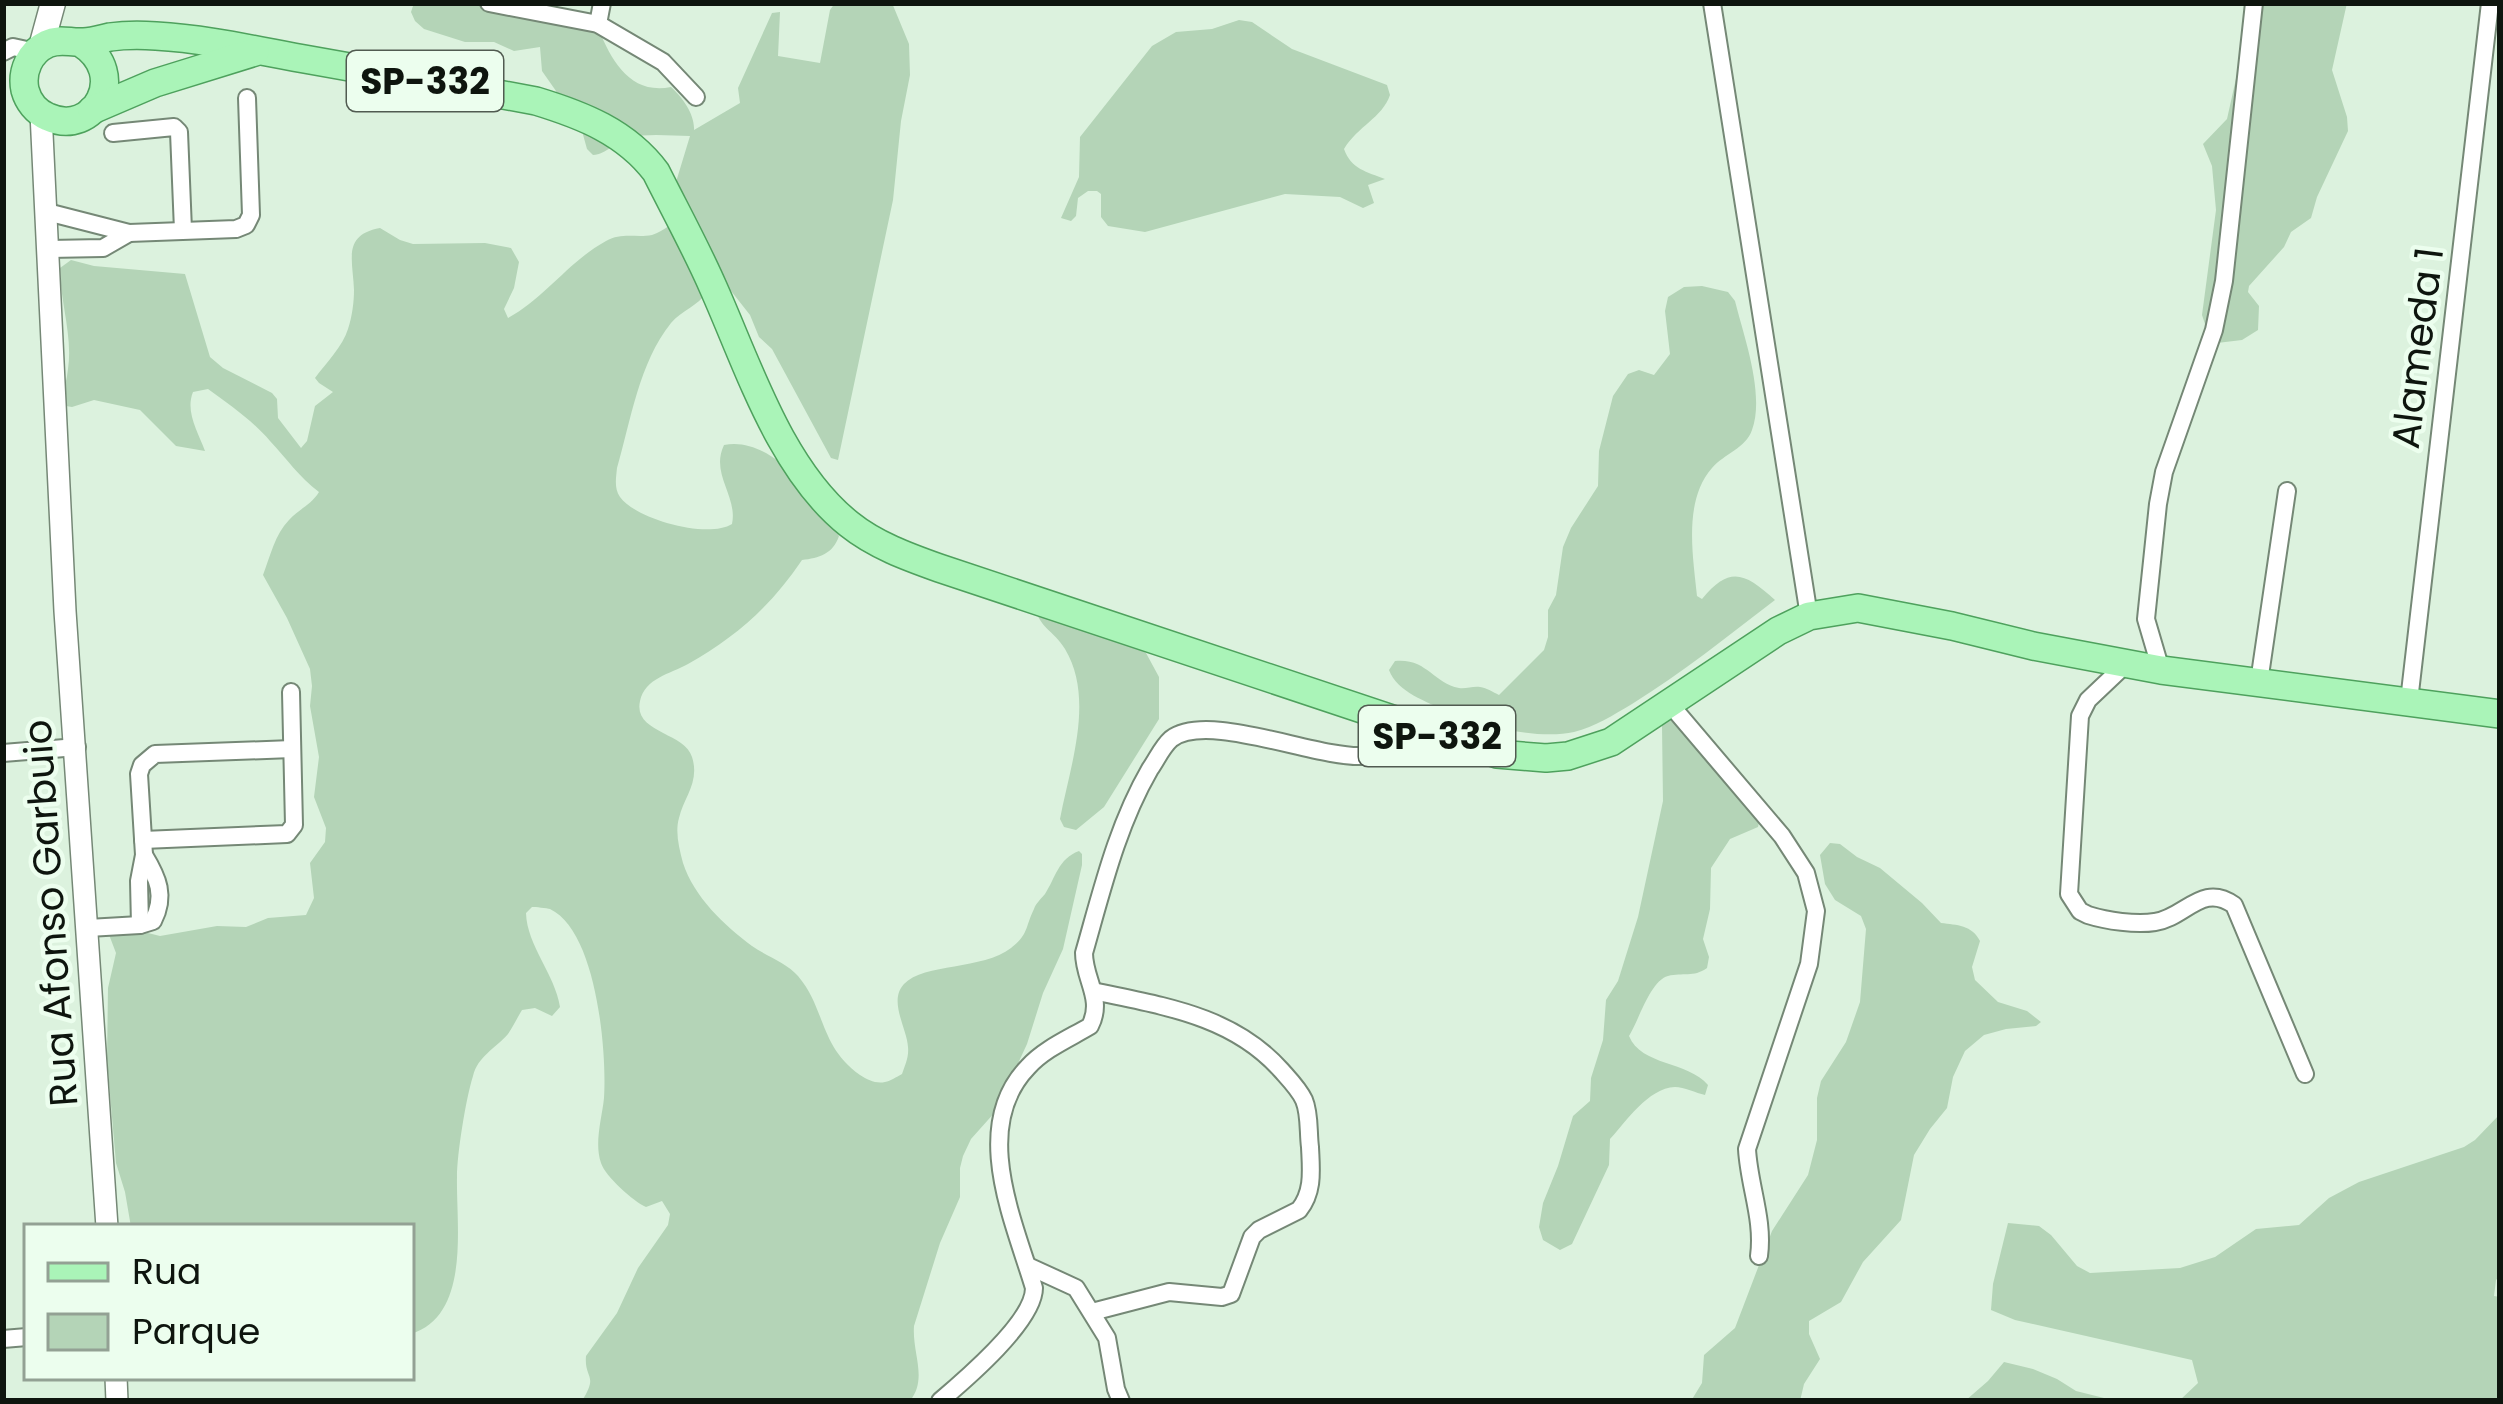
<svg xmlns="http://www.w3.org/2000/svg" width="2503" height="1404" font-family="Poppins,sans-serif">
<rect width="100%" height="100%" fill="#dcf2de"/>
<g fill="#b4d4b7">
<path d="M414,3h103l82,27c13,32 32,65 72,57 12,11 24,28 23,43l46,-27 -2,-15 34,-75 8,-1 -2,44 42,7 10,-53 5,-7h57l17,41 1,31 -9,46 -8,79 -55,260 -7,-2 -59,-109 -13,-12 -9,-22 -26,-33 -48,-100 14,-46c-19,0 -43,-3 -61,2 -15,4 -22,16 -36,17l-6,-6 -5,-18 -22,-10 -4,-30 -14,-20 -2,-24 -26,4 -20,-9h-29l-41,-13 -9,-8 -4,-9z"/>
<polygon points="2245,3 2347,3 2332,70 2347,117 2348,131 2317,197 2311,218 2291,232 2284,247 2249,286 2248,292 2259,306 2258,330 2242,340 2217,343 2208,333 2202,315 2216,210 2212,166 2203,144 2227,119 2245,38"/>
<path d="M1239,20l13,2 40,27 95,36 3,10c-8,23 -32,31 -46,54 7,20 23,23 41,30l-17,6 6,18 -11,5 -23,-11 -55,-3 -140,38 -37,-6 -7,-9v-23l-4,-3h-9l-10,7 -2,18 -5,5 -10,-3 18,-41 1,-40 72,-91 24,-14 36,-3z"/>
<path d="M669,226l38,66c-9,14 -25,18 -36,31 -32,40 -40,97 -54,145 -1,10 -3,21 3,29 17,23 88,42 112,27 6,-28 -22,-50 -8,-79 48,-10 95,54 115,91 -6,18 -20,22 -37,24 -31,46 -66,77 -114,104 -18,10 -43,14 -48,37 -7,32 45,31 52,56 8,25 -8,40 -13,61 -4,14 0,30 4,45 11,34 41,62 69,83 14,10 35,17 46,30 28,33 21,70 62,99 8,5 16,9 25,7 6,-1 11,-5 17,-8 3,-9 7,-17 6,-27 -1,-19 -20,-46 -4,-63 20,-21 79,-14 107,-36 18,-14 14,-21 23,-39 2,-6 7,-10 11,-15 11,-17 13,-35 34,-43l3,3v11l-19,84 -20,44 -16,51 -31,67 -25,28 -8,17 -3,12v29l-20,46 -26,83c-2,28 14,52 -4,75h-328c17,-27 2,-22 4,-45l31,-43 21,-45 30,-43 2,-11 -8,-13 -16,6c-12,-5 -41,-31 -45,-44 -7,-20 1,-45 3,-65 3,-45 -7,-167 -54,-189 -3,-1 -15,-2 -18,-2l-6,6c1,33 29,61 34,94l-8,9 -17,-8 -13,2c-5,8 -9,17 -14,24 -13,15 -30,22 -35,42 -7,22 -16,78 -16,101 -1,49 14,138 -46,157v-107h-280l-6,-35 -9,-29 -9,-104 1,-71 8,-35 -8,-21 8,-7 44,11 57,-10 29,1 22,-9 38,-3 8,-17 -4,-35 15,-21 1,-14 -12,-31 5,-40 -9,-51 2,-20 -2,-17 -23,-51 -24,-43c7,-18 12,-41 26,-55 10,-11 22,-15 30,-28 -20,-15 -32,-33 -49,-51 -18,-21 -40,-36 -62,-52l-15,3c-8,20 5,40 12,59l-29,-5 -36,-36 -46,-10 -22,7 -6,-1 -5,-7c3,-9 6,-20 7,-30 5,-33 -8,-67 -8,-101l11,-8 23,6 91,8 25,83 13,11 49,25 5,6 1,19 23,30 6,-7 8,-35 18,-14 -14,-9 -4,-5c11,-15 28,-32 33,-49 4,-12 6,-27 6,-39 -1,-30 -12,-55 26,-62l20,12 13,4 72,-1 26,5 8,14 -5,26 -10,21 4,9c37,-20 61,-57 98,-77 16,-9 30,-3 46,-6 6,-2 12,-6 17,-9z"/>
<path d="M1702,286l26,6 7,9c9,36 30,93 17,129 -6,18 -28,24 -40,38 -29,33 -19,88 -15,128l5,3c28,-34 43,-26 73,1 -47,36 -93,73 -143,104 -19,11 -37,23 -58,28 -36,8 -93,-6 -127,-21 -20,-9 -50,-19 -58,-41l6,-9c32,-3 38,22 64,27 7,1 14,-2 21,-1 7,1 13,5 19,8l45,-45 4,-13v-27l8,-15 7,-48 8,-19 27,-42 1,-35 14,-55 15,-22 11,-4 15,5 16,-21 -5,-43 3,-14 16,-10z"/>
<path d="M1033,603l40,8 73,42 13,24v42l-55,88 -28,23 -12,-3 -4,-8c10,-53 35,-120 5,-170 -12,-20 -25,-19 -32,-46z"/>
<path d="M1673,716l88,98 -3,13 -28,12 -19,29 -1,41 -7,30 6,18 -2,11c-14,10 -24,4 -39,8 -18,5 -29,44 -39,60 12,30 59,25 79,49l-3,10c-9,-2 -21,-8 -30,-8 -27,1 -49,35 -65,52l-1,26 -37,79 -12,6 -17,-10 -4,-13 4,-24 15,-37 15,-50 17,-15 1,-23 12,-38 3,-40 12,-19 20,-64 25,-116 -1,-75 4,-8z"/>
<path d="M1830,843l10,1 17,13 23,11 42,35 19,20c16,2 31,2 39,18l-8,26 3,13 23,22 29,9 14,11 -5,4 -30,3 -22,6 -19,16 -12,26 -6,31 -17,21 -16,26 -13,65 -38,42 -22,40 -32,19v13l11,25 -16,25 -4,17h-109l11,-18 2,-28 31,-27 37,-97 36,-56 9,-35v-42l4,-17 25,-39 14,-40 6,-73 -5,-13 -26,-16 -10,-16 -5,-29z"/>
<polygon points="2500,1114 2500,1276 2496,1280 2494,1296 2500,1297 2500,1401 2179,1401 2198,1383 2192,1360 2015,1320 1991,1310 1993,1284 2008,1223 2039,1226 2051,1235 2077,1266 2090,1273 2180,1268 2215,1257 2256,1229 2299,1225 2329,1198 2359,1182 2464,1147 2475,1140"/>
<polygon points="2004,1362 2033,1369 2057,1379 2076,1391 2116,1401 1965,1401 1988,1381"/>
</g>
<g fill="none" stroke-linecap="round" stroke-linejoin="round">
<defs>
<g id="minor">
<polyline points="489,3 598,24 663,62 696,97"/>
<polyline points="1712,3 1809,616"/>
<polyline points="598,24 602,3"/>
<polyline points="3,52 13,47 36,52"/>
<polyline points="113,133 174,127 179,132 183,230"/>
<polyline points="47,212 129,233 103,248 49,249"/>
<polyline points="129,233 236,229 246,225 251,215 247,98"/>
<path d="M2126,664l-38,36 -8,16 -11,178 11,17 8,4c19,6 48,10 67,7 30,-4 47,-40 79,-17l71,169"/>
<polyline points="2161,670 2146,619 2158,504 2164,472 2214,330 2224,281 2254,3"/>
<polyline points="2259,682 2287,491"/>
<polyline points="2409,701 2490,3"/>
<path d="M1669,703l113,133 24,37 10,38 -7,53 -62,185c2,37 17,70 12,107"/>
<polyline points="3,753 77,747"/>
<polyline points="143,840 287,834 294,825 291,692"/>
<polyline points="140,925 139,881 144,855 139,774 142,765 155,754 292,749"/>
<path d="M88,928l52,-3 13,-4c13,-25 5,-43 -9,-66"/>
<polyline points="1028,1266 1076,1288 1107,1338 1116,1389 1121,1401"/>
<path d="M1092,1312l77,-20 53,5 9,-3 21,-57 7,-7 40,-20c15,-19 12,-40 11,-63 -2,-15 0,-33 -6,-47 -5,-11 -15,-21 -23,-30 -49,-55 -119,-64 -188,-79"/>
<polyline points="3,1339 27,1337"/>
<path d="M940,1401c26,-22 94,-80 94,-113 -20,-67 -64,-161 -6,-221 16,-18 42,-29 62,-41 14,-27 -6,-46 -6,-73 18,-63 33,-127 66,-184 7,-10 12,-22 21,-30 36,-28 144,19 191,17 26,-1 47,-12 71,-22"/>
</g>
<g id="tertiary">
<polyline points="41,113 65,611 107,1227"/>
<polyline points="116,1377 117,1401"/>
</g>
<polyline id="secondary" points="41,47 53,3"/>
<g id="primary">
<path d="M81,43c49,31 13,95 -33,74 -12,-5 -20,-16 -23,-27 -4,-19 5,-38 22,-46 13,-6 23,-1 36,-2 9,0 18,-3 27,-5 15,-2 30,-2 46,-1 52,3 103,15 154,24 75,13 151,27 226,41 46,14 90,31 120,71 19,38 40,76 57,115 35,78 67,182 136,237 26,21 59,33 90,44l558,186 49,4 22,-2 43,-14 167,-111 31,-15 49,-8 94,18 81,20 128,24 339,44"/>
<polyline points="92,110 155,83 255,52"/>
</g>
</defs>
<use href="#minor" stroke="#758876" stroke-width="20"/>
<use href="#tertiary" stroke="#758876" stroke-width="24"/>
<use href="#secondary" stroke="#758876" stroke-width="27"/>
<use href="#primary" stroke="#4ea15d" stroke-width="30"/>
<use href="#minor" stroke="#fff" stroke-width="16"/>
<use href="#tertiary" stroke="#fff" stroke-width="21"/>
<use href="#secondary" stroke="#fff" stroke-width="24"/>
<use href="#primary" stroke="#aaf4b8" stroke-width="27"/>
</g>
<g text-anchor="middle" stroke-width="9" stroke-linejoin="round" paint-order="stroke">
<g fill="#ecfeee" stroke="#515b51" stroke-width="3">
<rect x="347" y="51" width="156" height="60" rx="9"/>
<rect x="1359" y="706" width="156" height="60" rx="9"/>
</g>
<g font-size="36" font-weight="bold" fill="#0e150e">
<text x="425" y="94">SP-332</text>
<text x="1437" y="749">SP-332</text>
</g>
<g font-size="39" fill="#0e150e" stroke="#ecfeee">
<text transform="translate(2417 348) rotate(-83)" y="14">Alameda 1</text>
<text transform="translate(50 913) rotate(-94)" y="14">Rua Afonso Garbuio</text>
</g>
</g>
<rect width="2503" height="1404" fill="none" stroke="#0e150e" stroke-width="12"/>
<rect x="24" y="1224" width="390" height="156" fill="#ecfeee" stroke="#93a194" stroke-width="3"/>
<rect x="48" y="1263" width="60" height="18" fill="#aaf4b8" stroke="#93a194" stroke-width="3"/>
<text x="132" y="1284" font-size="36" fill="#0e150e">Rua</text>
<rect x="48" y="1314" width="60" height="36" fill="#b4d4b7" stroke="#93a194" stroke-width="3"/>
<text x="132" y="1344" font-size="36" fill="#0e150e">Parque</text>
</svg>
